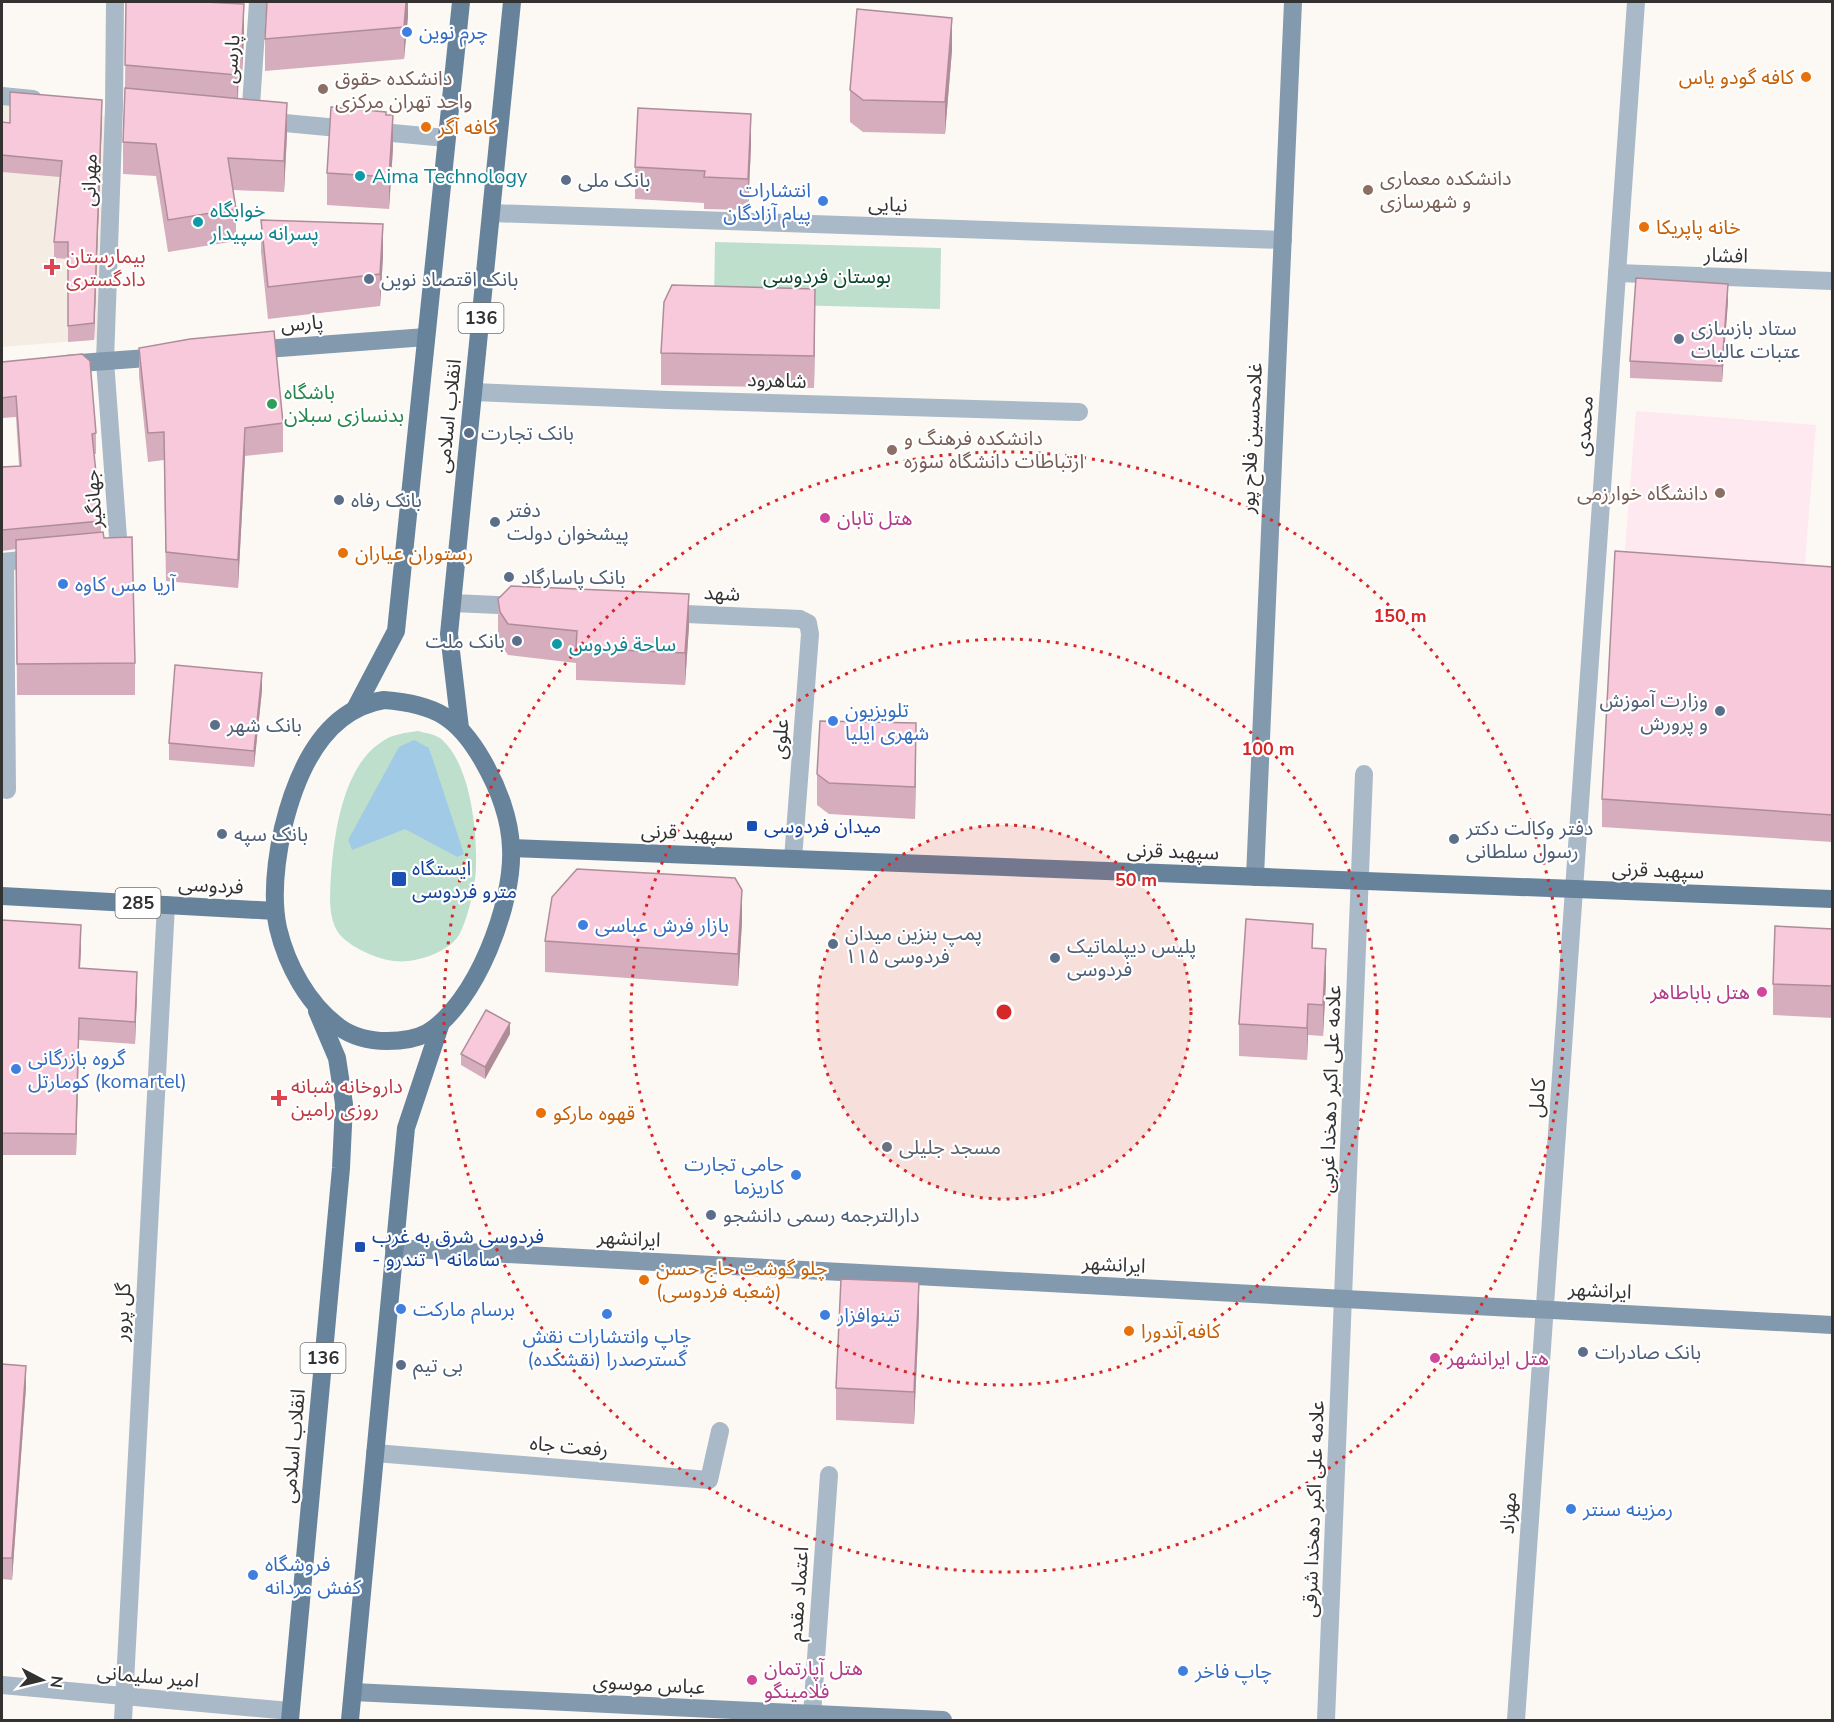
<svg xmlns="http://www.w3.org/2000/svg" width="1834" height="1722" font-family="'Nunito Sans','Noto Sans Arabic',sans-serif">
<rect width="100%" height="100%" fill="#fcf9f5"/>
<polygon fill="#f5ece3" points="2,104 109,117 100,339 2,347"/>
<polygon fill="#fee9f0" points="1636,411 1816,425 1804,575 1624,561"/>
<g fill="#bddfcc" fill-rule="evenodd">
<polygon points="715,242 941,248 940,309 714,303"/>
<path d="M418,731c7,2 16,3 22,7 30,24 37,91 36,127 0,19 -8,54 -17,70 -11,18 -46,29 -65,26 -18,-2 -50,-16 -58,-32 -8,-17 -6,-36 -5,-54 3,-41 12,-107 49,-132 12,-9 24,-10 38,-12zM429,748l28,109 -52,-29 -53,21 -4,-9z"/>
</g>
<polygon fill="#a0cae5" points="414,740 429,748 464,854 457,857 405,829 352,850 348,840 399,747"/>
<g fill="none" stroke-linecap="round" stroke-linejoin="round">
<g stroke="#aab9c7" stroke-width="18">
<polyline points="2,96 33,99"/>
<polyline points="250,120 258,2"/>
<polyline points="263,121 446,138"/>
<polyline points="491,213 1283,240"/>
<polyline points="1617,273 1832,281"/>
<polyline points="473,392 668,400 1079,412"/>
<polyline points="111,552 119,551 105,361 114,107 115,2"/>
<polyline points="2,562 41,558"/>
<polyline points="5,562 7,790"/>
<polyline points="452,603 522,606"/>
<polyline points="664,613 800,619 808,623 810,634 793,859"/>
<polyline points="375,1453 709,1480 720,1431"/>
<polyline points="2,1685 290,1711"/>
<polyline points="812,1715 829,1475"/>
<polyline points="123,1720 166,905"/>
<polyline points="1326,1720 1364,774"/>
<polyline points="1516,1720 1636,2"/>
</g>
<g stroke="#8399ae" stroke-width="18">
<polyline points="252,350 426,337"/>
<polyline points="66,364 161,357"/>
<polyline points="1255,877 1293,2"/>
<polyline points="394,1248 1832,1325"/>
<polyline points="353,1692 943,1720"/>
</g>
<g stroke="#67839c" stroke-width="18">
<path d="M384,700c51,4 74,17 99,61 15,26 27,58 28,87 3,55 -35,156 -84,185 -13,7 -26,8 -40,8 -17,0 -34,-4 -48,-14 -31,-23 -52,-61 -61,-99 -7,-33 -2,-68 5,-100 13,-54 39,-118 101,-128z"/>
<polyline points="355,709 396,631 461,2"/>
<polyline points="460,728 449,634 512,2"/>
<polyline points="511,848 1832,899"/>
<polyline points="2,896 275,911"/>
<polyline points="290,1720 341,1168 344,1104 337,1058 317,1011"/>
<polyline points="350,1720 406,1128 441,1023"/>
</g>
</g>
<g fill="#d5adbc">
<polygon points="126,2 244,36 242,73 239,73 238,98 287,134 284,192 233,190 236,209 236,241 168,252 156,176 123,174 123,142 125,88"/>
<polygon points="408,2 408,16 404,59 265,71 265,39"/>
<polygon points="952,50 945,134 863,132 850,122 850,90"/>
<polygon points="386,115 393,147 389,209 327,205 327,173"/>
<polygon points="102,117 94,340 68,342 68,259 54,258 54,242 60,177 2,172 2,122 10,123"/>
<polygon points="751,146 748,210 704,209 704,203 635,199 635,167"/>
<polygon points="261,220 383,256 380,306 268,319 261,252"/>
<polygon points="1728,301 1722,382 1630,378 1630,361"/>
<polygon points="815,321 814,388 661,385 661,353"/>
<polygon points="139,348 283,423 283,452 245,456 238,588 166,581 164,460 148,462 139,376"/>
<polygon points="2,362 96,433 96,454 94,454 101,521 101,532 104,538 135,663 135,695 17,695 16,549 2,551 2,467 19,466 16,417 2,418"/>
<polygon points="1833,567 1833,842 1602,827 1602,799"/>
<polygon points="498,599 689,626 685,685 576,680 576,663 508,655 500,643 498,631"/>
<polygon points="262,690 254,767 169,760 169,743"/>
<polygon points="916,754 915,819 829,814 817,805 817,774"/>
<polygon points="2,920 81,946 80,968 137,993 135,1044 79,1040 76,1155 2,1155"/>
<polygon points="742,922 738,986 545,972 545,941"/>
<polygon points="1833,929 1833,1018 1773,1015 1773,984"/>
<polygon points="1313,948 1326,981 1323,1036 1308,1035 1307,1060 1239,1056 1239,1024"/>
<polygon points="510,1034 485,1079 461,1065 461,1054"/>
<polygon points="919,1314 914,1424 836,1420 836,1388"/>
<polygon points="2,1364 26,1387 12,1580 2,1579"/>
</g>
<g fill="#ae8d99">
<polygon points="406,2 408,2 408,16 404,59 404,27"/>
<polygon points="244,4 244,36 242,73 242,41"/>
<polygon points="952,18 952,50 945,134 945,102"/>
<polygon points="239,42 239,73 237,107 237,75"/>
<polygon points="102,100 102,117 94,340 94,323"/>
<polygon points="287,103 287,134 284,192 284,161"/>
<polygon points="751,114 751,146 748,210 748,179"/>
<polygon points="393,115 393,147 389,209 389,177"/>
<polygon points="383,224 383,256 380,306 380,274"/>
<polygon points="1728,284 1728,301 1722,382 1722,366"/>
<polygon points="815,289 815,321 814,388 814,356"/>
<polygon points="245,428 245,456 238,588 238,560"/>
<polygon points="689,594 689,626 685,685 685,653"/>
<polygon points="262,673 262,690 254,767 254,751"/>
<polygon points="916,723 916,754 915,819 915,787"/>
<polygon points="742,890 742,922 738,986 738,954"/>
<polygon points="81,925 81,946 79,989 79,968"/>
<polygon points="1326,949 1326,981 1323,1036 1323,1005"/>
<polygon points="137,972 137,993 135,1044 135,1022"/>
<polygon points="1308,1004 1308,1035 1307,1060 1307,1028"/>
<polygon points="79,1018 79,1040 76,1155 76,1134"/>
<polygon points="510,1023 510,1034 485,1079 485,1067"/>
<polygon points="919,1282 919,1314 914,1424 914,1392"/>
<polygon points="26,1366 26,1387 12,1580 12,1558"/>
</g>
<g fill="#f8c9db" stroke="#ae8d99" stroke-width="1.5">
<polygon points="126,2 204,2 244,4 242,41 239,42 237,75 125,65"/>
<polygon points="267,2 406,2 404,27 265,39"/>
<polygon points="857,9 952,18 945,102 863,100 850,90"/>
<polygon points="125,88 287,103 284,161 228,158 236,209 168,220 156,144 123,142"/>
<polygon points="10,92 102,100 94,323 68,326 68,242 54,242 62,161 2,155 2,122 10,123"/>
<polygon points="331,107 386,112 386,115 393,115 389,177 327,173"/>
<polygon points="638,108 751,114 748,179 704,177 705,171 635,167"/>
<polygon points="261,220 383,224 380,274 268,287"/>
<polygon points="1636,278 1728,284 1722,366 1630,361"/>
<polygon points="672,285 815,289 814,356 661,353 664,302"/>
<polygon points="274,331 283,423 245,428 238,560 166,552 164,432 148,433 139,348 190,339"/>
<polygon points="82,354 90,361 96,433 92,434 101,521 2,530 2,467 21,466 16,396 2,398 2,362"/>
<polygon points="103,532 104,538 132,537 135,663 17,664 16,540"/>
<polygon points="1615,551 1833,567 1833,815 1602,799"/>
<polygon points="511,586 689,594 685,653 576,648 577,631 508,624 500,612 498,599"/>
<polygon points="175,665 262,673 254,751 169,743"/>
<polygon points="820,721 916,723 915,787 829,783 817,774"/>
<polygon points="577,869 735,878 742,890 738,954 545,941 552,897"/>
<polygon points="1246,919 1313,924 1312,948 1326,949 1323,1005 1308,1004 1307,1028 1239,1024"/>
<polygon points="2,920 81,925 79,968 137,972 135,1022 79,1018 76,1134 2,1133"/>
<polygon points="1775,926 1833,929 1833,986 1773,984"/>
<polygon points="486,1010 510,1023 485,1067 461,1054"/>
<polygon points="841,1279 919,1282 914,1392 836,1388"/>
<polygon points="2,1364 26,1366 12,1558 2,1558"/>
</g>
<circle cx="1004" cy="1012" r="187" fill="#d62828" fill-opacity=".12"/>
<g fill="none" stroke="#d62828" stroke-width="3" stroke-dasharray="3 6">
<circle cx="1004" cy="1012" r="187"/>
<circle cx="1004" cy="1012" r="373"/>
<circle cx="1004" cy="1012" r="560"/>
</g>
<g fill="#3f7fe0" stroke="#fff" stroke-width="2">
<circle cx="407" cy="32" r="6"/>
<circle cx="823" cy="201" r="6"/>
<circle cx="63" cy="584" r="6"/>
<circle cx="833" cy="721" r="6"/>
<circle cx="583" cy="925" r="6"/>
<circle cx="16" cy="1069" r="6"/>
<circle cx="796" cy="1175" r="6"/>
<circle cx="401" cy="1309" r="6"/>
<circle cx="607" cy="1314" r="6"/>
<circle cx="825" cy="1315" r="6"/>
<circle cx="1571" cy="1509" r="6"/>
<circle cx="253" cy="1575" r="6"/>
<circle cx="1183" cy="1671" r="6"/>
</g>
<g fill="#e8710a" stroke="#fff" stroke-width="2">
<circle cx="1806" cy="77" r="6"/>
<circle cx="426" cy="127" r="6"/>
<circle cx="1644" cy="227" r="6"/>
<circle cx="343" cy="553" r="6"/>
<circle cx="541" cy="1113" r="6"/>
<circle cx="644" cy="1280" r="6"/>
<circle cx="1129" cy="1331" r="6"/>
</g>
<g fill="#8d6e63" stroke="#fff" stroke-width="2">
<circle cx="323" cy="89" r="6"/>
<circle cx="1368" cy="190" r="6"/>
<circle cx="892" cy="450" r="6"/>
<circle cx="1720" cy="493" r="6"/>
</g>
<g fill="#0f9aa8" stroke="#fff" stroke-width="2">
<circle cx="360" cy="176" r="6"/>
<circle cx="198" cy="222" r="6"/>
<circle cx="557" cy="644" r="6"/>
</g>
<g fill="#5c6f8a" stroke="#fff" stroke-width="2">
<circle cx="566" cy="180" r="6"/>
<circle cx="369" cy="279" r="6"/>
<circle cx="1679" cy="339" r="6"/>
<circle cx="469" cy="433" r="6"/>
<circle cx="339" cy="500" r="6"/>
<circle cx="495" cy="522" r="6"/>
<circle cx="509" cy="577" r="6"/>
<circle cx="517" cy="641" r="6"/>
<circle cx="1720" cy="711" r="6"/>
<circle cx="215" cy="725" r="6"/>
<circle cx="222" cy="834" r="6"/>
<circle cx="1454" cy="839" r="6"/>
<circle cx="833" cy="944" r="6"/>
<circle cx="1055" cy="958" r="6"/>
<circle cx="711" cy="1215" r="6"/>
<circle cx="1583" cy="1352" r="6"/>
<circle cx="401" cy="1365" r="6"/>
</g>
<g fill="#e0444e" stroke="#fff" stroke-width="2">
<path d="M49 258h6v6h6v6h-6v6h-6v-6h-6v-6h6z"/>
<path d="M276 1089h6v6h6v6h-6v6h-6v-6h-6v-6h6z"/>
</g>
<circle fill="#2e9e5b" stroke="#fff" stroke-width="2" cx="272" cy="404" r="6"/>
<g fill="#d1479c" stroke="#fff" stroke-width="2">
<circle cx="825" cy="518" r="6"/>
<circle cx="1762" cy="992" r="6"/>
<circle cx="1435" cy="1358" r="6"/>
<circle cx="752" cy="1680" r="6"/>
</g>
<g fill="#1a4fb4" stroke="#fff" stroke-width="2">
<rect x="746" y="820" width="12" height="12" rx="3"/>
<rect x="391" y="871" width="16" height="16" rx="3"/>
<rect x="354" y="1241" width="12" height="12" rx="3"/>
</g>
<circle fill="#6b7280" stroke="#fff" stroke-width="2" cx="887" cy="1147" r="6"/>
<g text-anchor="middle" stroke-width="4.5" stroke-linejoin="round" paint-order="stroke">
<g fill="#fff" stroke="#70706f" stroke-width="1.5">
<rect x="458.5" y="303" width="45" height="30" rx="4.5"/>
<rect x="115.5" y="888" width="45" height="30" rx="4.5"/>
<rect x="300.5" y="1343" width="45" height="30" rx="4.5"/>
</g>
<g font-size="18" font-weight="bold" fill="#333231">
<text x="481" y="324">136</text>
<text x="138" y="909">285</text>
<text x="323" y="1364">136</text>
</g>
<g font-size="20" fill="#366cbe" stroke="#fff" text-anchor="start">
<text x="419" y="39">چرم نوین</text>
<text x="811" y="197" text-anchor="end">انتشارات<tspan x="811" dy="23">پیام آزادگان</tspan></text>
<text x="75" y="591">آریا مس کاوه</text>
<text x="845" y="717">تلویزیون<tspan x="845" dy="23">شهری ایلیا</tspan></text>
<text x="595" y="932">بازار فرش عباسی</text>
<text x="28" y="1065">گروه بازرگانی<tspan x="28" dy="23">کومارتل (komartel)</tspan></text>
<text x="784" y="1171" text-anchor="end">حامی تجارت<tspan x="784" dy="23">کاریزما</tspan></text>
<text x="413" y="1316">برسام مارکت</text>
<text x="837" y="1322">تینوافزار</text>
<text x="607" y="1343" text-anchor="middle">چاپ وانتشارات نقش<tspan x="607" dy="23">گسترصدرا (نقشکده)</tspan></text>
<text x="1583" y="1516">رمزینه سنتر</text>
<text x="265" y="1571">فروشگاه<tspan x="265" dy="23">کفش مردانه</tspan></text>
<text x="1195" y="1678">چاپ فاخر</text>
</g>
<g font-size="20" fill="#333231" stroke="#fff">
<text transform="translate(231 59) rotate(-86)" y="7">پارسی</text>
<text transform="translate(89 180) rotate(-88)" y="7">مهرانی</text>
<text transform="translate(888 204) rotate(2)" y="7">نیایی</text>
<text transform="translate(1726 255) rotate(2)" y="7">افشار</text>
<text transform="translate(302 323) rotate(-4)" y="7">پارس</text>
<text transform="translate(777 380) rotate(2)" y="7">شاهرود</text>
<text transform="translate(448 416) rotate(-84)" y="7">انقلاب اسلامی</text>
<text transform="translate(1584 426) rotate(-86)" y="7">محمدی</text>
<text transform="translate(1251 438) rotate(-87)" y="7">غلامحسین فلاح‌ پور</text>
<text transform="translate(93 499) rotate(-94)" y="7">جهانگیر</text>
<text transform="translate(722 593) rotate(3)" y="7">شهد</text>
<text transform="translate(780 739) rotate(-86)" y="7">علوی</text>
<text transform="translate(687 832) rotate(2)" y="7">سپهبد قرنی</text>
<text transform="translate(1173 851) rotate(2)" y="7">سپهبد قرنی</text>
<text transform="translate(1658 870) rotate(2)" y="7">سپهبد قرنی</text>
<text transform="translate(211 885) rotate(3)" y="7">فردوسی</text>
<text transform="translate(1330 1089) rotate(-88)" y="7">علامه علی اکبر دهخدا غربی</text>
<text transform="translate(1537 1098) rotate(-86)" y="7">کامل</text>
<text transform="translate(629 1238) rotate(3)" y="7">ایرانشهر</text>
<text transform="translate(1114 1264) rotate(3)" y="7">ایرانشهر</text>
<text transform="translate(1600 1290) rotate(3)" y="7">ایرانشهر</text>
<text transform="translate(122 1312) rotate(-87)" y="7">گل پرور</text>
<text transform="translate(293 1446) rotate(-85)" y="7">انقلاب اسلامی</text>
<text transform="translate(569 1446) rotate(5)" y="7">رفعت جاه</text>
<text transform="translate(1313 1509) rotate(-88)" y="7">علامه علی اکبر دهخدا شرقی</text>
<text transform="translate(1508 1513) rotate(-86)" y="7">مهزاد</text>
<text transform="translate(798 1594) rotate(-86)" y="7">اعتماد مقدم</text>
<text transform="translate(148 1676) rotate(5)" y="7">امیر سلیمانی</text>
<text transform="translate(649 1684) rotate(3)" y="7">عباس موسوی</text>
</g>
<g font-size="20" fill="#c56008" stroke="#fff" text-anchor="start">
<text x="1794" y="84" text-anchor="end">کافه گودو یاس</text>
<text x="438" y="134">کافه آگر</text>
<text x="1656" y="234">خانه پاپریکا</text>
<text x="355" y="560">رستوران عیاران</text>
<text x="553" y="1120">قهوه مارکو</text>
<text x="656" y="1275">چلو گوشت حاج حسن<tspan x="656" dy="23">(شعبه فردوسی)</tspan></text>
<text x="1141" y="1338">کافه آندورا</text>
</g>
<g font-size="20" fill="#785e54" stroke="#fff" text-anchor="start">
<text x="335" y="85">دانشکده حقوق<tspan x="335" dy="23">واحد تهران مرکزی</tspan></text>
<text x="1380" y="185">دانشکده معماری<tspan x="1380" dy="23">و شهرسازی</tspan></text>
<text x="904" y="445">دانشکده فرهنگ و<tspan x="904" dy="23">ارتباطات دانشگاه سوره</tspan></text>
<text x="1708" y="500" text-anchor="end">دانشگاه خوارزمی</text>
</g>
<g font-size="20" fill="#0d838f" stroke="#fff" text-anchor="start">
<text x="372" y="183">Aima Technology</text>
<text x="210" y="217">خوابگاه<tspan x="210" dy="23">پسرانه سپیدار</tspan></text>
<text x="569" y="651">ساحة فردوس</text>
</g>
<g font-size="20" fill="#4e5e75" stroke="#fff" text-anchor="start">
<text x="578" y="187">بانک ملی</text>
<text x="381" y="286">بانک اقتصاد نوین</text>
<text x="1691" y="335">ستاد بازسازی<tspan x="1691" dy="23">عتبات عالیات</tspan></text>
<text x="481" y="440">بانک تجارت</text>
<text x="351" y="507">بانک رفاه</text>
<text x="507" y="517">دفتر<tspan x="507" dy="23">پیشخوان دولت</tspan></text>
<text x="521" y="584">بانک پاسارگاد</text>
<text x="505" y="648" text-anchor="end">بانک ملت</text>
<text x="1708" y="707" text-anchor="end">وزارت آموزش<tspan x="1708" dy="23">و پرورش</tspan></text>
<text x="227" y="732">بانک شهر</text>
<text x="1466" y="835">دفتر وکالت دکتر<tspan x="1466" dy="23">رسول سلطانی</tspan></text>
<text x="234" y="841">بانک سپه</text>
<text x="845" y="940">پمپ بنزین میدان<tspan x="845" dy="23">فردوسی ۱۱۵</tspan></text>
<text x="1067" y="953">پلیس دیپلماتیک<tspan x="1067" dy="23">فردوسی</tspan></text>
<text x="723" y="1222">دارالترجمه رسمی دانشجو</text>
<text x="1595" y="1359">بانک صادرات</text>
<text x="413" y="1372">بی تیم</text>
</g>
<g font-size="20" fill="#be3a42" stroke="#fff" text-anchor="start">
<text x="66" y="263">بیمارستان<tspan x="66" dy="23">دادگستری</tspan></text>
<text x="291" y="1093">داروخانه شبانه<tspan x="291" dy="23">روزی رامین</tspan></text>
</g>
<g font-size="20" fill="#0c452d" stroke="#fff">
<text x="827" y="283">بوستان فردوسی</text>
</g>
<g font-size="20" fill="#27864d" stroke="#fff" text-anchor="start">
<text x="284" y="399">باشگاه<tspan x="284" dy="23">بدنسازی سبلان</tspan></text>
</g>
<g font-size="20" fill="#b23c85" stroke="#fff" text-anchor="start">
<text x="837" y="525">هتل تابان</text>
<text x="1750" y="999" text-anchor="end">هتل باباطاهر</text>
<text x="1447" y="1365">هتل ایرانشهر</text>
<text x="764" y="1675">هتل آپارتمان<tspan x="764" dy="23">فلامینگو</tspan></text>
</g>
<g font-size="20" fill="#164399" stroke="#fff" text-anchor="start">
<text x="764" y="833">میدان فردوسی</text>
<text x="412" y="875">ایستگاه<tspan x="412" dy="23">مترو فردوسی</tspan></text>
<text x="372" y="1243">فردوسی شرق به غرب<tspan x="372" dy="23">- سامانه ۱ تندرو</tspan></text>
</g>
<g font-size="20" fill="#5b616d" stroke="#fff" text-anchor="start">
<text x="899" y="1154">مسجد جلیلی</text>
</g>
</g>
<circle cx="1004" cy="1012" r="9" fill="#d62828" stroke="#fff" stroke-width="3"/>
<g font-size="18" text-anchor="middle" font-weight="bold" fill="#d62828" stroke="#fff" stroke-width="4.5" stroke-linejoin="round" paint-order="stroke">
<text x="1400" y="622">150 m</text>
<text x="1268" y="755">100 m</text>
<text x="1136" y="886">50 m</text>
</g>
<rect width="1834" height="1722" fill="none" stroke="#333231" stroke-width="6"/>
<g transform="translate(42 1680) rotate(97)" stroke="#ffffff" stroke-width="4.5" paint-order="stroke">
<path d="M0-4.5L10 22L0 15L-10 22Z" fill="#333231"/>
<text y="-9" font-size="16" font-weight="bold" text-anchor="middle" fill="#333231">N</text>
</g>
</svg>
